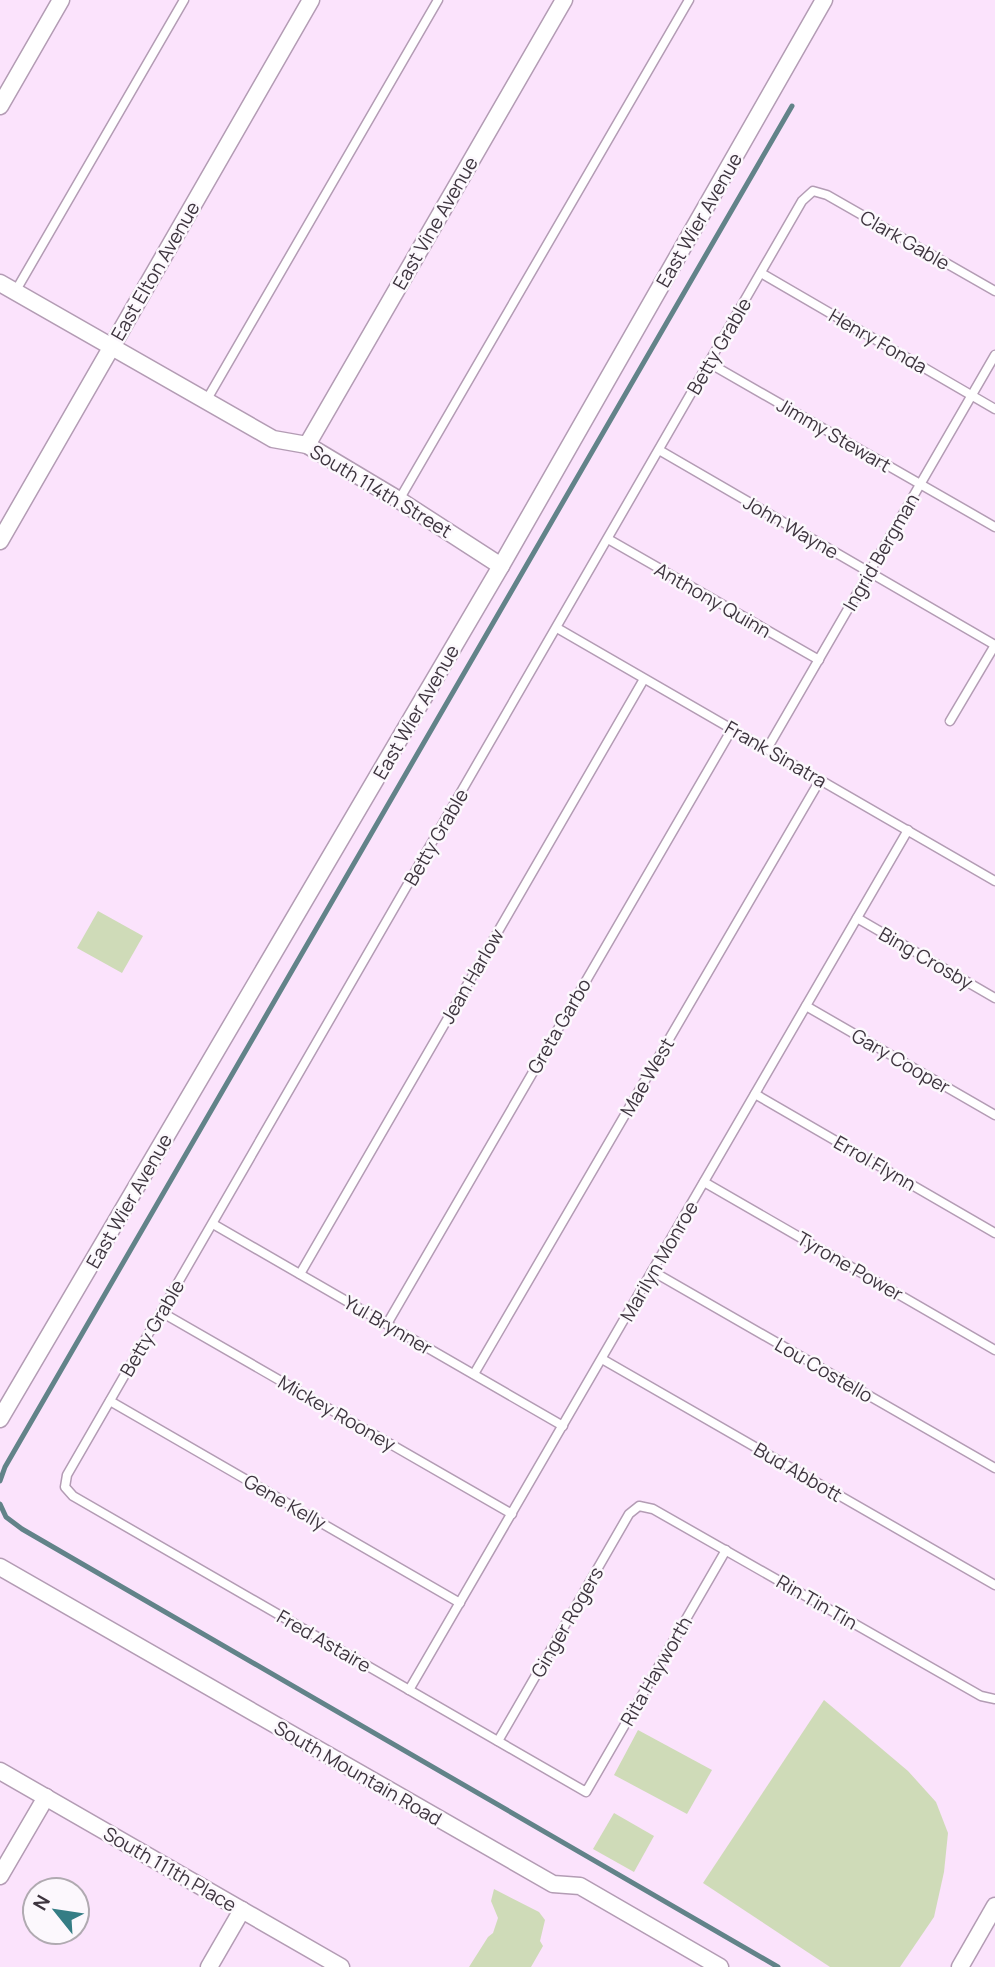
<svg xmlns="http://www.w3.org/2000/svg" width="995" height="1967" font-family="Manrope,sans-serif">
<rect width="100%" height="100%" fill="#fbe3fc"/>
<g fill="#cfdbb8">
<polygon points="98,911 143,936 122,973 77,948"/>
<polygon points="824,1700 908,1771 936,1802 948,1833 944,1872 934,1917 900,1967 830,1967 703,1883"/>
<polygon points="638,1730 712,1770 687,1814 614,1775"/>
<polygon points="614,1813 654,1836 634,1872 593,1849"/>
<polygon points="494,1889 539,1912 545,1920 540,1941 543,1946 531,1967 469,1967 488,1937 493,1933 498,1918 491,1901"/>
</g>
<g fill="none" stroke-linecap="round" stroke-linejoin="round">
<g stroke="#628389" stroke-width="5">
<polyline points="0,1481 5,1467 792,106"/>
<polyline points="0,1504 6,1517 22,1529 778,1967"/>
</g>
<defs>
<g id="service">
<polyline points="761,273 995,409"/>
<polyline points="15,292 184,0"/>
<polyline points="709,363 995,527"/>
<polyline points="206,401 438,0"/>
<polyline points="659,450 995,645"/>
<polyline points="399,500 689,0"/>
<polyline points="608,539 819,660"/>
<polyline points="557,628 995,881"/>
<polyline points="950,721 995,645"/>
<polyline points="767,749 995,355"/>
<polyline points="857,918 995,998"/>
<polyline points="806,1006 995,1115"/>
<polyline points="755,1094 995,1233"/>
<polyline points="704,1182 995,1350"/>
<polyline points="213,1224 563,1426"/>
<polyline points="652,1271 995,1468"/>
<polyline points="300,1274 644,679"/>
<polyline points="161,1312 512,1514"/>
<polyline points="387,1324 732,729"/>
<polyline points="602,1359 995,1585"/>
<polyline points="474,1374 820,780"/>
<polyline points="110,1401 460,1603"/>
<polyline points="726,1550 586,1792 73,1496 65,1487 67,1475 802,201 813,191 827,195 995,291"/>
<polyline points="409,1690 908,830"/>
<polyline points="498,1741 629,1514 639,1506 653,1509 981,1696 995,1699"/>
</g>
<g id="minor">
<polyline points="0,106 61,0"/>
<polyline points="0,283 273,439 307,445 399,500 501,566"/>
<polyline points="307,445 564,0"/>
<polyline points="0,541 311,0"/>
<polyline points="0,1419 501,566 824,0"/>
<polyline points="0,1567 553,1884 580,1886 720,1967"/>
<polyline points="0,1771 341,1967"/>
<polyline points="0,1876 46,1797"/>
<polyline points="209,1967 242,1910"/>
<polyline points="960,1967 995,1906"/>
</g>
</defs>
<use href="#service" stroke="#b39cb4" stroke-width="11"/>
<use href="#minor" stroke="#b39cb4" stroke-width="19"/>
<use href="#service" stroke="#fff" stroke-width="8"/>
<use href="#minor" stroke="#fff" stroke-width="16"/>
</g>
<g text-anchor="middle" stroke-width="5" stroke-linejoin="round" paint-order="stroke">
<g font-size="19" fill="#3e353f" stroke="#fcf8fd">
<text transform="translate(699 220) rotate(-60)" y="7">East Wier Avenue</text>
<text transform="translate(435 223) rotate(-60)" y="7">East Vine Avenue</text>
<text transform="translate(905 240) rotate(30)" y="7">Clark Gable</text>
<text transform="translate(155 271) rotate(-60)" y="7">East Elton Avenue</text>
<text transform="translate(878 341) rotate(30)" y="7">Henry Fonda</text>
<text transform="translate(719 346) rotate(-60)" y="7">Betty Grable</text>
<text transform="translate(834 435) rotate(30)" y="7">Jimmy Stewart</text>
<text transform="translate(381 491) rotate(31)" y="7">South 114th Street</text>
<text transform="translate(791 527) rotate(30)" y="7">John Wayne</text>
<text transform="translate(881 552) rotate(-60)" y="7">Ingrid Bergman</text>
<text transform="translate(713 600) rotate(30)" y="7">Anthony Quinn</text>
<text transform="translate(416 712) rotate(-60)" y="7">East Wier Avenue</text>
<text transform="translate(776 754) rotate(30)" y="7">Frank Sinatra</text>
<text transform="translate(436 837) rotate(-60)" y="7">Betty Grable</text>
<text transform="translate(926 958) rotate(30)" y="7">Bing Crosby</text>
<text transform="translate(472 976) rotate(-60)" y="7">Jean Harlow</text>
<text transform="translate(559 1026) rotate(-60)" y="7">Greta Garbo</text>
<text transform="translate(901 1061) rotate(30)" y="7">Gary Cooper</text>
<text transform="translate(647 1077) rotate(-60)" y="7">Mae West</text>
<text transform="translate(875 1163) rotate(30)" y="7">Errol Flynn</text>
<text transform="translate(129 1201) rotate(-60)" y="7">East Wier Avenue</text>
<text transform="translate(659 1261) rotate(-60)" y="7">Marilyn Monroe</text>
<text transform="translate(850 1266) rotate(30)" y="7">Tyrone Power</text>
<text transform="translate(388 1325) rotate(30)" y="7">Yul Brynner</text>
<text transform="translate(152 1328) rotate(-60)" y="7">Betty Grable</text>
<text transform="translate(824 1370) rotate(30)" y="7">Lou Costello</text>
<text transform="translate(337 1413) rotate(30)" y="7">Mickey Rooney</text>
<text transform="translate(798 1472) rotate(30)" y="7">Bud Abbott</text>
<text transform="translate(285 1502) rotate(30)" y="7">Gene Kelly</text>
<text transform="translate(817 1602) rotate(30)" y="7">Rin Tin Tin</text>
<text transform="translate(567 1622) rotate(-60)" y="7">Ginger Rogers</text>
<text transform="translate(324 1641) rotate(30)" y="7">Fred Astaire</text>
<text transform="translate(656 1671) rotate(-60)" y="7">Rita Hayworth</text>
<text transform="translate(358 1773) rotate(30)" y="7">South Mountain Road</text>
<text transform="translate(170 1869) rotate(30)" y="7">South 111th Place</text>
</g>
</g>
<g transform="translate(56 1911) rotate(300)"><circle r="33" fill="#fcf8fd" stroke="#b0aab1" stroke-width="2"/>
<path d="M0-5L12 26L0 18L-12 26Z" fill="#357d85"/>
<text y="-10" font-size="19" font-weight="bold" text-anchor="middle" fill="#3e353f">N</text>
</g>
</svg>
